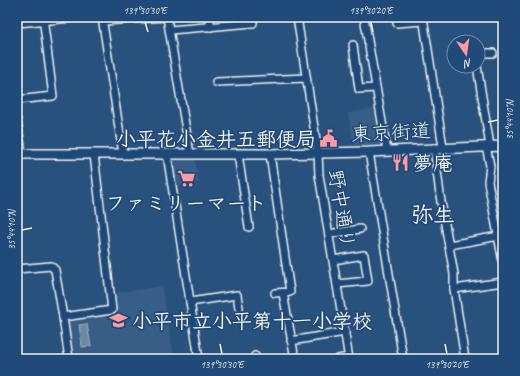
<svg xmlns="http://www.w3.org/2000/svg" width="520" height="376" font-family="Caveat,'Klee One',sans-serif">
<rect width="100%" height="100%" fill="#28517e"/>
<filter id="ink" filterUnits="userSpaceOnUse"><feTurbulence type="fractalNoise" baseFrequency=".025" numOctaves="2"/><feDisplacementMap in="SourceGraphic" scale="8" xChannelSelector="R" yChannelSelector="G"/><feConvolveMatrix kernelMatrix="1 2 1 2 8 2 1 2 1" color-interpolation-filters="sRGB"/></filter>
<g filter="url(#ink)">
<g fill="#375d86">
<polygon points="377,108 383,141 380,145 354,146 348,113"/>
<polygon points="175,159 195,159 199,183 175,186 171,161"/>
<polygon points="162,286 174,359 74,359 68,323 71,320 115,312 113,293"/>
</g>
<polygon fill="#6e88a2" stroke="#a4b2be" points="87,324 91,346 82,347 79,325"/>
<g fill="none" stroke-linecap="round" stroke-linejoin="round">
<defs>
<g id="minor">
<polyline points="102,17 123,154"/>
<polyline points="167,17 190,154"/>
<polyline points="209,17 211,27"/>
<polyline points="297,17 318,153 319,175 349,359"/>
<polyline points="364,17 387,151"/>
<polyline points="423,17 443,147"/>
<polyline points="103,21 167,17"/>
<polyline points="17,23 83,17"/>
<polyline points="397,23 423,21"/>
<polyline points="170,30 253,23 252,17"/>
<polyline points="353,45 359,89 376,88"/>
<polyline points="478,55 479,53 493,53"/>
<polyline points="477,66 490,146"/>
<polyline points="216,82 306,78"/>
<polyline points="17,100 53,96 43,17"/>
<polyline points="17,120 22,154"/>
<polyline points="486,146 490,166 488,182 503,262"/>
<polyline points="434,148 441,202 454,274 454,289 465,359"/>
<polyline points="369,152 403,359"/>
<polyline points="167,154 199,359"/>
<polyline points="238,154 249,227"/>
<polyline points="270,154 290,292 275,293"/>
<polyline points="329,234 360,229"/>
<polyline points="449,245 499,236"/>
<polyline points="333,260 364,255 368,281 337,284"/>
<polyline points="17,269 51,266 55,270 63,317"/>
<polyline points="454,289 503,282"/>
<polyline points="283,293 295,359"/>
<polyline points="190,302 237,295 239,308"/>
<polyline points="291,341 345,332"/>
<polyline points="255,356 255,359"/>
<polyline points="69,359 63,317 112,310 94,154"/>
<polyline points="338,359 349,357"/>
</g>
<polyline id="major" points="17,154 270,154 369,152 503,146"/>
</defs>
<use href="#minor" stroke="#f4f1e8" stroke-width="10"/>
<use href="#major" stroke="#f4f1e8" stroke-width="12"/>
<use href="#minor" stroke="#1f4a7a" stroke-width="7"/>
<use href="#major" stroke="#1f4a7a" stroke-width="9"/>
</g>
</g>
<path fill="none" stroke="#f4f1e8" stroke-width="1.5" d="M145,22l3,10M371,22l2,10M488,122l10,-2M22,230l10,-2M220,344l2,10M445,344l2,10"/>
<defs>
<symbol id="civic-bare" viewBox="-9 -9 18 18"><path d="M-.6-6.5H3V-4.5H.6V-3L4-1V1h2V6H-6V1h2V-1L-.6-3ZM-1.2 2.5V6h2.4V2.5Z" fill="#ff9aa2" stroke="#1f4a7a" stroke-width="2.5" paint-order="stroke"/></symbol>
<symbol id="restaurant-bare" viewBox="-9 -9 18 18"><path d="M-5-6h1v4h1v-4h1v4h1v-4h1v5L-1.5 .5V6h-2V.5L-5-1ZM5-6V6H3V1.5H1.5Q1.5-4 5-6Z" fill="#ff9aa2" stroke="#1f4a7a" stroke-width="2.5" paint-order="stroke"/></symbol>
<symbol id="supermarket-bare" viewBox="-9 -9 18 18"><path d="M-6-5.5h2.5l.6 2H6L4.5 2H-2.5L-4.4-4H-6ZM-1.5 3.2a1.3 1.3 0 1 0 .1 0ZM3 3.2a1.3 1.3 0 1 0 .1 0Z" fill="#ff9aa2" stroke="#1f4a7a" stroke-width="2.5" paint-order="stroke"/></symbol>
<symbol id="school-bare" viewBox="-9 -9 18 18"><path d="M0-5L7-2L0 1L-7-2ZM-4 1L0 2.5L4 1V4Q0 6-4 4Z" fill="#ff9aa2" stroke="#1f4a7a" stroke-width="2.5" paint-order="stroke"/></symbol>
</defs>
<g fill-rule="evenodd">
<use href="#civic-bare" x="316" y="126" width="25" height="25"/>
<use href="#restaurant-bare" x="388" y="150" width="25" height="25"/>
<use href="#supermarket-bare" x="174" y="166" width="25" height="25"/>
<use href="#school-bare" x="106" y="308" width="25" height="25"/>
</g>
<g text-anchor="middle" stroke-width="3.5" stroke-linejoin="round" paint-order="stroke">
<g font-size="20" fill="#f4f1e8" stroke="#1f4a7a">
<text transform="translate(391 132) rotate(-3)" y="7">東京街道</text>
<text transform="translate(342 209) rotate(81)" y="7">野中通り</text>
</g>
<g font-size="20" font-weight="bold" fill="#f4f1e8" stroke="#1f4a7a" text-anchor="start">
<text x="316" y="146" text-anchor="end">小平花小金井五郵便局</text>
<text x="413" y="170">夢庵</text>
<text x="186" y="210" text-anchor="middle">ファミリーマート</text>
<text x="132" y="328">小平市立小平第十一小学校</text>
</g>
<g font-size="22" font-weight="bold" fill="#f4f1e8" stroke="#1f4a7a">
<text x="433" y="222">弥生</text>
</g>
</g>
<rect width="520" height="376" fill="none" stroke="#1f4a7a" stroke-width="44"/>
<g transform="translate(466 54) rotate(167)"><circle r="19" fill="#1f4a7a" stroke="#748da6"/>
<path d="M0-3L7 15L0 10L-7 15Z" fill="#ff9aa2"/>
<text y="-6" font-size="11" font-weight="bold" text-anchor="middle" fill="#f4f1e8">N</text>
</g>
<rect x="22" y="22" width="476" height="332" fill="none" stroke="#f4f1e8" stroke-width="1.5"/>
<g font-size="10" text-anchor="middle" fill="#f4f1e8">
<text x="145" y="14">139°30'30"E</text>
<text x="371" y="14">139°30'20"E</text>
<text transform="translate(509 120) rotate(-90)" y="4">35°44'10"N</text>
<text transform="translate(11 230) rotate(-90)" y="4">35°44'10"N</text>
<text x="222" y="368">139°30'30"E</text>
<text x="447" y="368">139°30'20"E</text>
</g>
</svg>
